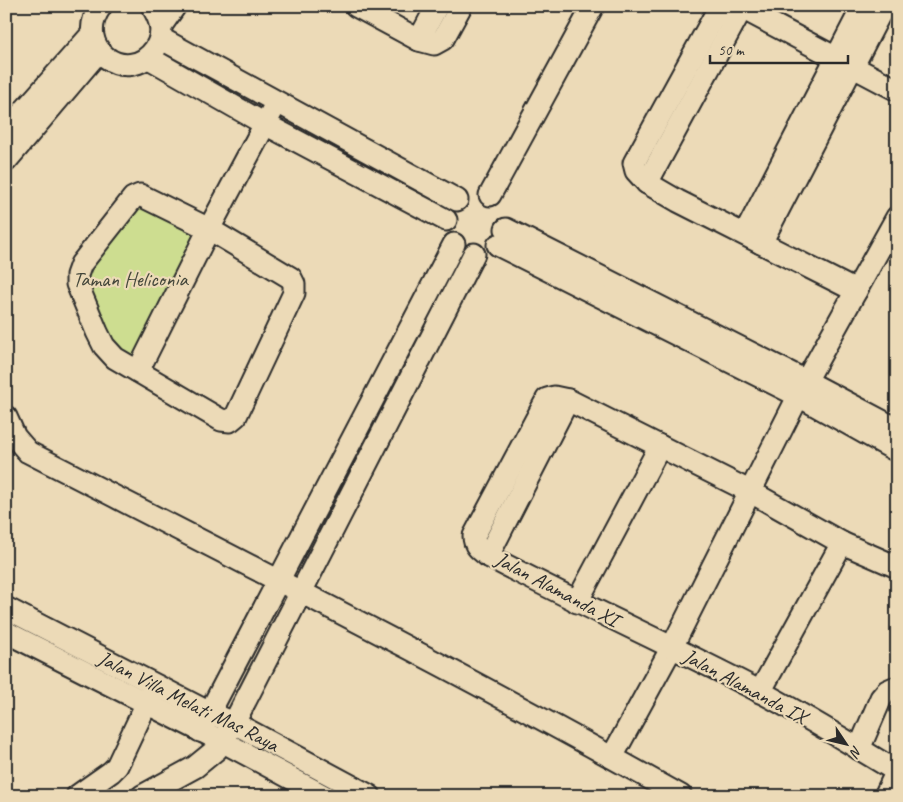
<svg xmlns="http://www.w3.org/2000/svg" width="903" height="802" font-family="Caveat,sans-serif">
<rect width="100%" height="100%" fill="#ecdab7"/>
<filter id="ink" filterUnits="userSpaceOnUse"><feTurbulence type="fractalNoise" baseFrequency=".02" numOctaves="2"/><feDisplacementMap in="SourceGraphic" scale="10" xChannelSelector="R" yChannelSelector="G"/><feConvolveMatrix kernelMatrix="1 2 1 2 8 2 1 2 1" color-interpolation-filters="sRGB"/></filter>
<g filter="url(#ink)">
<polygon fill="#cddd90" stroke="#7c845e" points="140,195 209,229 138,371 115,358 77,284"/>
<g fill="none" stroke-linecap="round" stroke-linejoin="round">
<defs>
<g id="minor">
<path d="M101,6c-30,41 26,82 54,43 10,-15 6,-29 -3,-43"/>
<polyline points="356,6 419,40 434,44 443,39 461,6"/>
<polyline points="720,6 634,163 636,171 647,183 678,201 856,291"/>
<polyline points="738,6 897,90"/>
<polyline points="161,26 175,6"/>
<polyline points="160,38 457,200"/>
<polyline points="419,40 437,6"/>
<polyline points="149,58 265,124 446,220"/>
<polyline points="6,131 92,34"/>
<polyline points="6,161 99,51"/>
<polyline points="647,183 743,6"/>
<polygon points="140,195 209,229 291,278 294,284 294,293 236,416 230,421 221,420 115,358 104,346 97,332 77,284 77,275 81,264 133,198"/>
<polyline points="490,195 593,6"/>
<polyline points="506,229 806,381 897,429"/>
<polyline points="745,234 863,6"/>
<polyline points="761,243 884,6"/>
<polyline points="498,245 799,396 897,451"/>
<polyline points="138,371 209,229 272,111"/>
<path d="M6,417l9,20 13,15c218,112 439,223 653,344"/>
<polyline points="488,556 568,400"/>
<polyline points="577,602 660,446"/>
<path id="s1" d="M6,608l204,105 24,10 136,73"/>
<polyline points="6,632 231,746 324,796"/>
<polyline points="760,692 842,543"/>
<polyline points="200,731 454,244"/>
<polyline points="859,749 881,698 887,691 894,688 897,690"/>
<polyline points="612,757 672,647 806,381 897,217"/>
<path d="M896,771c-45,-27 -90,-55 -137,-80 -90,-47 -182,-88 -271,-135 -8,-6 -14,-10 -14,-20l73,-137 7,-2 14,3 183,92 91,51 55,24"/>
<polyline points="77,796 111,772 117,766 152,692"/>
<polyline points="142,796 195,767 217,749 234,723 474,254"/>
<polyline points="885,796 897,771"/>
</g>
</defs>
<use href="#minor" stroke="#2b2b2b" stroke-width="25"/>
<use href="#minor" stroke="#ecdab7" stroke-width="21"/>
</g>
</g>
<g text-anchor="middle" stroke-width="4.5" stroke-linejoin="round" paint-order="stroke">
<g font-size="21" fill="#43463a" stroke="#ecdab7">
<text x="130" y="286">Taman Heliconia</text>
</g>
<g font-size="21" fill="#2b2b2b" stroke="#ecdab7">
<text transform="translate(557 589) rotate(28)" y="7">Jalan Alamanda XI</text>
<text transform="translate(745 686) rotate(28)" y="7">Jalan Alamanda IX</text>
<text dy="7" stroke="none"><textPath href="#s1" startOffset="205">Jalan Villa Melati Mas Raya</textPath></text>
</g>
</g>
<rect width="903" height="802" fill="none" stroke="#ecdab7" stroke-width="25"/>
<rect x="12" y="12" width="878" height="777" fill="none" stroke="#2b2b2b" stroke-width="2" filter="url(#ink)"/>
<g transform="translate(846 744) rotate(125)" stroke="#ecdab7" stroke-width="4" paint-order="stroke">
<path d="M0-4L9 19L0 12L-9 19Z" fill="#2b2b2b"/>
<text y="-8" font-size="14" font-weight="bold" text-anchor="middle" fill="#2b2b2b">N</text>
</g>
<path d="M710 55v8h138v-8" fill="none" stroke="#2b2b2b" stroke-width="2.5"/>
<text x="718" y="55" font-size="15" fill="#2b2b2b" stroke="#ecdab7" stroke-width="4" paint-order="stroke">50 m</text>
</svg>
